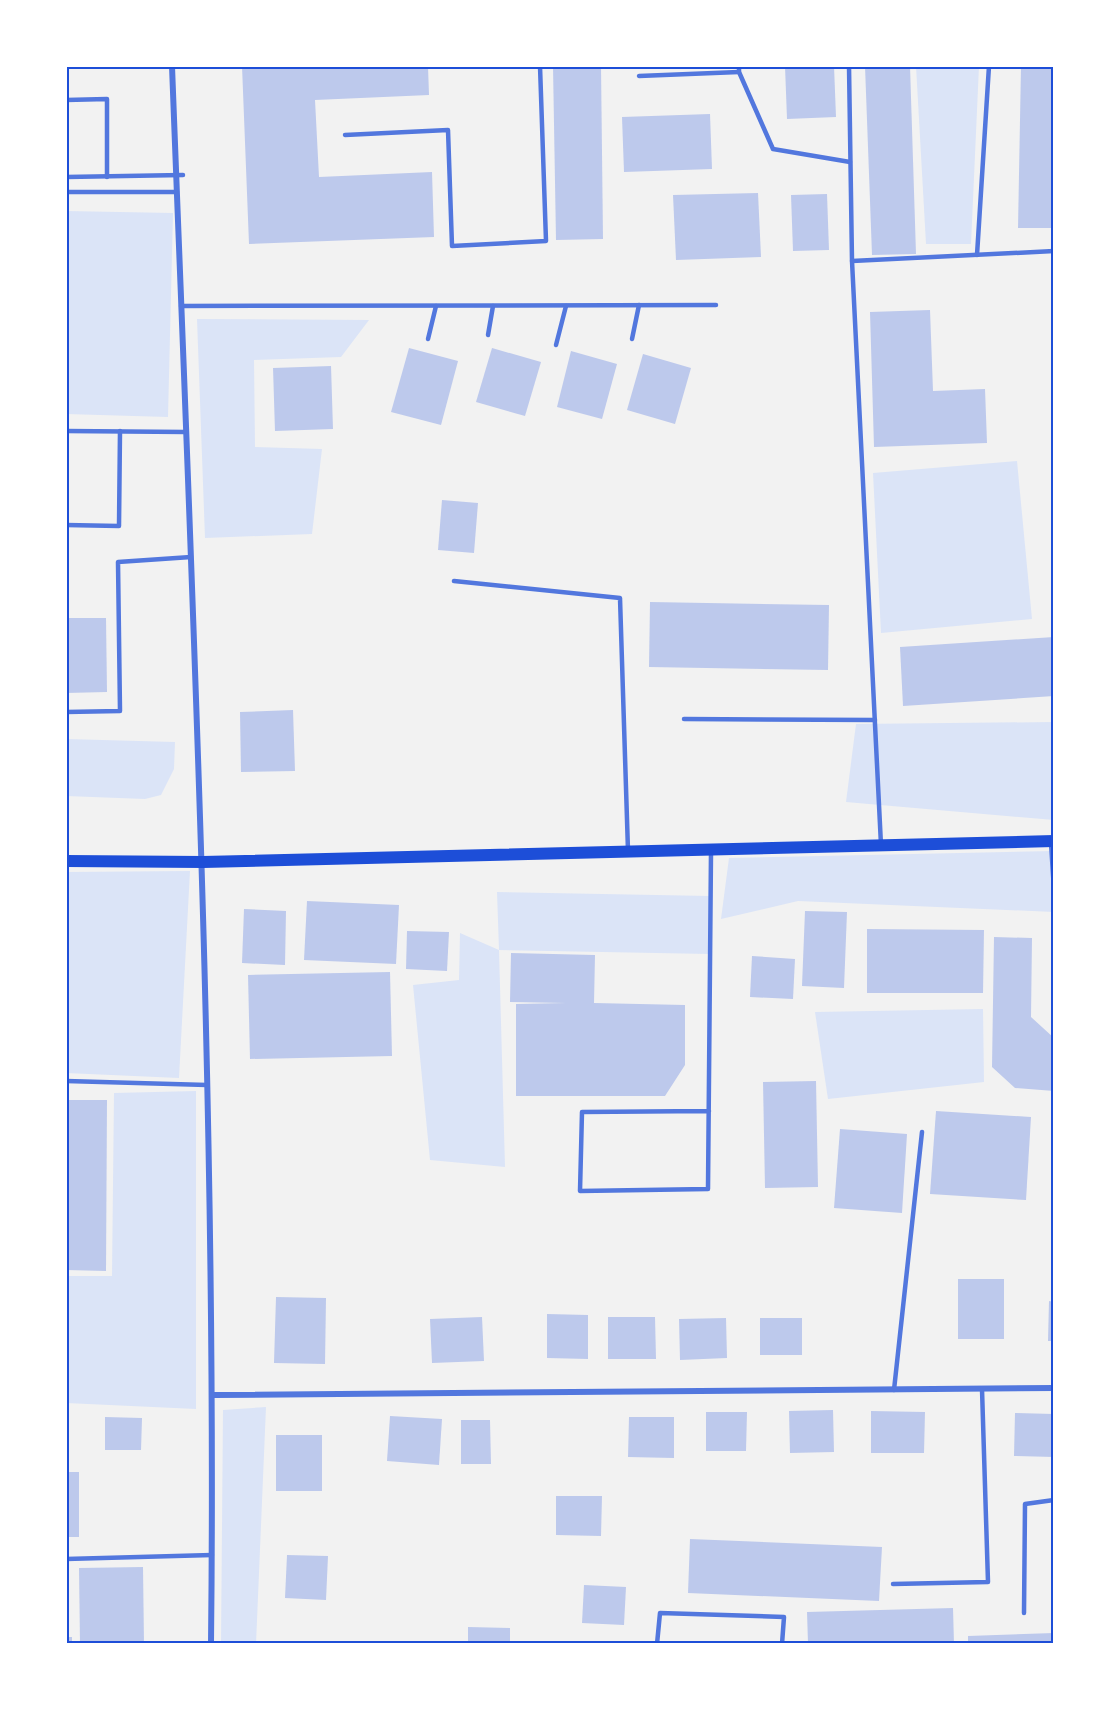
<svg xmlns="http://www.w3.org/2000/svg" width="1120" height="1710" font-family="Raleway,sans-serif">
<rect width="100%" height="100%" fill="#f2f2f2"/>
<g fill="#dbe4f7">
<polygon points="916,66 979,66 971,244 926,244"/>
<polygon points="66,211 173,213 168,417 66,414"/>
<polygon points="197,319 369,320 341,357 254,360 255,447 322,449 312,534 205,538"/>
<polygon points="1017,461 1032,619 881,633 873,473"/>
<polygon points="1054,722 1054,820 846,802 856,724"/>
<polygon points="66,739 175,742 174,769 161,795 145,799 66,796"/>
<polygon points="1054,851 1054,912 798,901 721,919 729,858"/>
<polygon points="190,871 179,1078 66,1073 66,872"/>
<polygon points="497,892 710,896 710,954 499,950 505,1167 430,1160 413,985 459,980 460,933 499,950"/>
<polygon points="983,1009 984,1082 828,1099 815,1012"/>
<polygon points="196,1091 196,1409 66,1403 66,1276 112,1276 114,1093"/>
<polygon points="266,1407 256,1644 221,1644 223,1410"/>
</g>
<g fill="#bdc9ec">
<polygon points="242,66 428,66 429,95 315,100 319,177 432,172 434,237 249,244"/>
<polygon points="553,66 601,66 603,239 556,240"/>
<polygon points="785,66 834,66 836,117 787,119"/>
<polygon points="865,66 910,66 916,254 872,255"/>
<polygon points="1021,66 1054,66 1054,228 1018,228"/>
<polygon points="710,114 712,169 624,172 622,117"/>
<polygon points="758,193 761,257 676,260 673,195"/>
<polygon points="827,194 829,250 793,251 791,195"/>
<polygon points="930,310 933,391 985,389 987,443 874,447 870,312"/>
<polygon points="409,348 458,361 441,425 391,412"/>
<polygon points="492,348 541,362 525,416 476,402"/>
<polygon points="571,351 617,364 602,419 557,407"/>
<polygon points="643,354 691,368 675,424 627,410"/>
<polygon points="331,366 333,429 275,431 273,368"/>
<polygon points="442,500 478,503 474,553 438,550"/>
<polygon points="650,602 829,605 828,670 649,667"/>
<polygon points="66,618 106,618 107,692 66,693"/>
<polygon points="1054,637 1054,696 903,706 900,647"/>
<polygon points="293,710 295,771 241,772 240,712"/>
<polygon points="307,901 399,905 396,964 304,960"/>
<polygon points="244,909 286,911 285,965 242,963"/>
<polygon points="805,911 847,912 844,988 802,986"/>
<polygon points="867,929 984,930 983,993 867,993"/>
<polygon points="407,931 449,932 447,971 406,969"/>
<polygon points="994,937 1032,938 1031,1017 1054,1038 1054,1091 1015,1088 992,1067"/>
<polygon points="511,953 595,955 594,1003 685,1005 685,1065 665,1096 516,1096 516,1004 566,1003 510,1002"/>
<polygon points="752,956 795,959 793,999 750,997"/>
<polygon points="390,972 392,1056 250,1059 248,975"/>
<polygon points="816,1081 818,1187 765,1188 763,1082"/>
<polygon points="66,1100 107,1100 106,1271 66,1270"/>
<polygon points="936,1111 1031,1117 1026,1200 930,1194"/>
<polygon points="840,1129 907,1134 902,1213 834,1208"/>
<rect x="958" y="1279" width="46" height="60"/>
<polygon points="276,1297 326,1298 325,1364 274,1363"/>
<polygon points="1049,1301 1054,1302 1054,1341 1048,1341"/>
<polygon points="547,1314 588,1315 588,1359 547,1358"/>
<polygon points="482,1317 484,1361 432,1363 430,1319"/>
<polygon points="608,1317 655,1317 656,1359 608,1359"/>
<polygon points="726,1318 727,1358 680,1360 679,1319"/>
<rect x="760" y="1318" width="42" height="37"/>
<polygon points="833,1410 834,1452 790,1453 789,1411"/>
<polygon points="871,1411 925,1412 924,1453 871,1453"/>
<polygon points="706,1412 747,1412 746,1451 706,1451"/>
<polygon points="1015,1413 1054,1414 1054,1457 1014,1456"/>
<polygon points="390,1416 442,1419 439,1465 387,1461"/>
<polygon points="105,1417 142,1418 141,1450 105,1450"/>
<polygon points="629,1417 674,1417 674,1458 628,1457"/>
<polygon points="461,1420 490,1420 491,1464 461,1464"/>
<rect x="276" y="1435" width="46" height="56"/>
<rect x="66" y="1472" width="13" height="65"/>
<polygon points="556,1496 602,1496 601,1536 556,1535"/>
<polygon points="690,1539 882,1547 879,1601 688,1593"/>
<polygon points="287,1555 328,1556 326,1600 285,1598"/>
<polygon points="143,1567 144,1644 80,1644 79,1568"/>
<polygon points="584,1585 626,1587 624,1625 582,1623"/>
<polygon points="953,1608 954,1644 808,1644 807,1612"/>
<polygon points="468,1627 510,1628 510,1644 468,1644"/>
<polygon points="1054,1633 1054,1644 968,1644 968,1636"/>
<rect x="66" y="1637" width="6" height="7"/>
</g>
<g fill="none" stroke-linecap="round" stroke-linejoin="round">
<g stroke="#5277de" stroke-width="4.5">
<polyline points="739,66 739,72 773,149 850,162"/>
<polyline points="849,66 852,261 881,845"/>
<polyline points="639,76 739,72"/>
<polyline points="66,100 107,99 107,177"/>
<polyline points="345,135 448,130 452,246 546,241 540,66"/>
<polyline points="66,177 183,175"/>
<polyline points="66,192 177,192"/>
<polyline points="977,255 989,66"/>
<polyline points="852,261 1054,251"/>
<polyline points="181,306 716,305"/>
<polyline points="488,335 493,306"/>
<polyline points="428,339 436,306"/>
<polyline points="632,339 639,305"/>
<polyline points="556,345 566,306"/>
<polyline points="66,431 186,432"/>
<polyline points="66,525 119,526 120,431"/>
<polyline points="454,581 620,598 628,851"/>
<polyline points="66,712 120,711 118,562 191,557"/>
<polyline points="684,719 875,720"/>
<polyline points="1051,843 1054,890"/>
<polyline points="66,1081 207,1085"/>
<polyline points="709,1111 582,1112 580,1191 708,1189 711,852"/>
<polyline points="894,1390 922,1132"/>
<polyline points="66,1559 212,1555"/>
<polyline points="893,1584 988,1582 982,1389"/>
<polyline points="1024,1613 1025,1504 1054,1500"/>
<polyline points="657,1644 660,1613 784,1617 782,1644"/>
</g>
<g stroke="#5277de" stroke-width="6">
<path d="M172,66c20,526 45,1052 39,1578"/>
<polyline points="214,1395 1054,1388"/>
</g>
<polyline stroke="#1d4ed8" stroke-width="12" points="66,861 203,862 1054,841"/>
</g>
<rect width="1120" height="1710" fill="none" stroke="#ffffff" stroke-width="135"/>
<rect x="68" y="68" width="984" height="1574" fill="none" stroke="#1d4ed8" stroke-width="2"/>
</svg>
